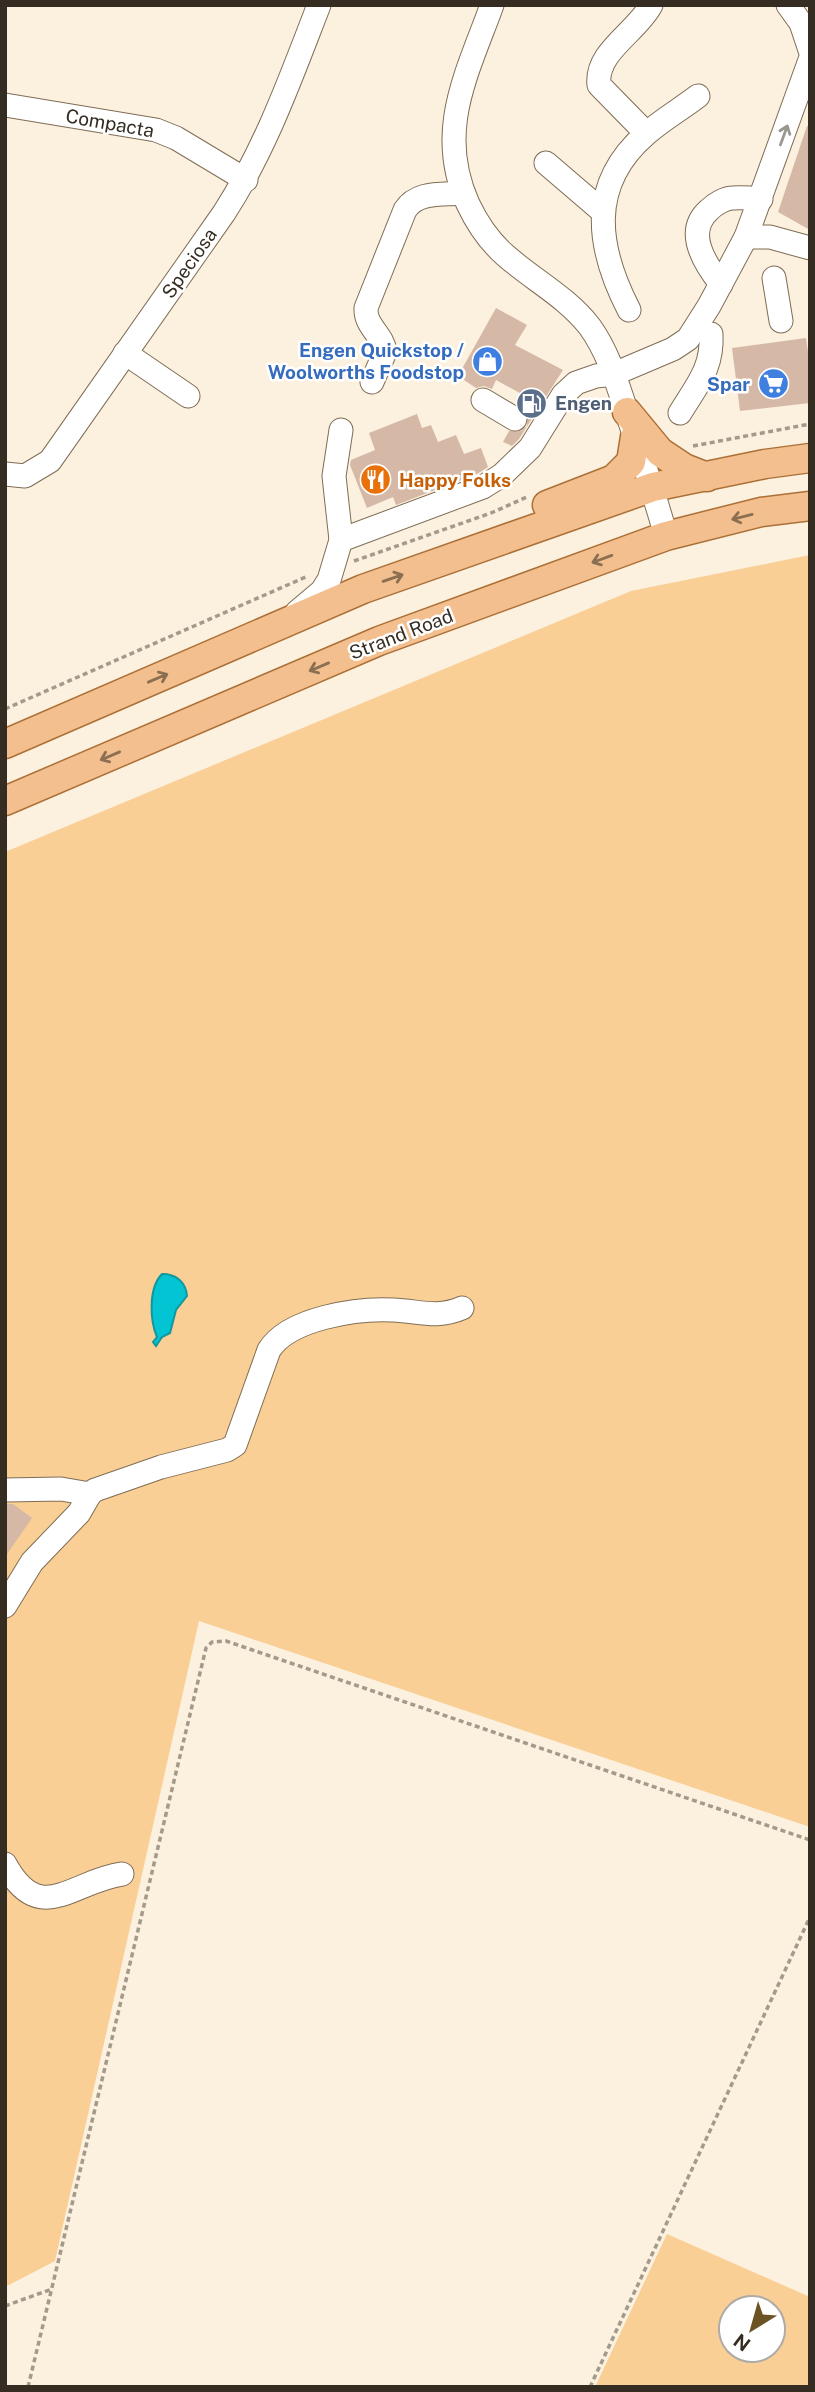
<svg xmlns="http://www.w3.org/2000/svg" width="815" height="2392" font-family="'Public Sans',sans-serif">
<rect width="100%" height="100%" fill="#fcf0df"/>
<g fill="#f9cf96" fill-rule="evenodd">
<polygon points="810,555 810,1827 199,1621 55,2261 5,2287 5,852 631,591"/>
<path d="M667,2234l143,63v90h-215zM731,2308h42v42h-42z"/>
</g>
<path fill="#03c4d3" stroke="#12979e" stroke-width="2" d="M162,1274c14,0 24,8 25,22l-11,14 -6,23 -8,4 -6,9 -3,-4 4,-5c-7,-16 -9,-49 5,-63z"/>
<g fill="#d5b8a5">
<polygon points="807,126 810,126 810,230 778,212"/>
<polygon points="496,308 527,325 515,345 563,370 519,439 512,446 503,442 509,431 521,431 527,426 527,413 522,407 527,397 496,380 492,389 484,386 476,388 458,376"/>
<polygon points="806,338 810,366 810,403 740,411 732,348"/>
<polygon points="417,414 422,428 431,425 438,442 456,435 464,454 481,448 488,467 477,474 396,505 393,497 367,508 350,465 351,460 375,450 369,433"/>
<polygon points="5,1504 13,1504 32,1518 5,1557"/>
</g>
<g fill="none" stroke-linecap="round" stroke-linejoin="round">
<defs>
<g id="minor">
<path d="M492,5c-25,69 -57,126 -24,199 9,19 21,37 37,51 28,25 62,42 85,72 20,28 28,60 39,92 13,39 26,77 37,117"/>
<polyline points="788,5 801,23 810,50"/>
<polyline points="5,105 156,130 176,138 246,180"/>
<path d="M646,133l-47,-48c-4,-33 38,-53 52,-80"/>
<polyline points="546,163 602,211"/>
<polyline points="746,237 770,237 810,248"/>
<polyline points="774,278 781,321"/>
<path d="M721,284c-16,-20 -37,-52 -12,-74 6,-6 16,-12 24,-12 9,-1 19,0 28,1"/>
<path d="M629,310c-32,-62 -42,-125 17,-176 16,-14 35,-25 52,-38"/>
<polyline points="125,353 188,396"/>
<path d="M372,382l13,-30c-2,-18 -20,-25 -19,-44l39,-98c12,-19 37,-15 58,-17"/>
<polyline points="483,400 515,419"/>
<path d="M680,413c17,-28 33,-45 31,-79"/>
<path d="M5,474l20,2 25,-15 174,-248c42,-65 67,-136 95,-208"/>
<polyline points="341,540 483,487 502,475 530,448 563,395 576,383 596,376 614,374 673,349 688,339 709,306 746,237 810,60"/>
<polyline points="297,612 322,591 329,580 341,540 334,476 341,430"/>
<polyline points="5,1490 61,1489 90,1494"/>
<path d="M5,1606l27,-44 47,-49 11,-19 5,-4 66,-23 66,-17 8,-5 34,-95c20,-32 89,-42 124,-40 27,1 43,9 69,-2"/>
<path d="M5,1864c35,64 67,17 117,10"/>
</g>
<g id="major">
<polyline points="627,412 660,452 684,468 707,477"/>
<polyline points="547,505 614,479 631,462 635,437"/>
<polyline points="5,744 363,589 653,487 765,464 810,458"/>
<polyline points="5,801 379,641 666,536 761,512 810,506"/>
</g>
</defs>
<use href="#minor" stroke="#7f6d55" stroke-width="25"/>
<use href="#major" stroke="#ac7037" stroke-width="31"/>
<g stroke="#a49a8b" stroke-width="3.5" stroke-dasharray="5 3.5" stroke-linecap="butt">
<polyline points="693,446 810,424"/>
<polyline points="354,561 491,513 527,497"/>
<polyline points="5,709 308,576"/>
<polyline points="5,2306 52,2289"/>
<polyline points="28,2387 206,1648 212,1642 226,1641 810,1840"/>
<polyline points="590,2387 810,1917"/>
</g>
<use href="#minor" stroke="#fff" stroke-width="23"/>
<use href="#major" stroke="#f4bf8e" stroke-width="28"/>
</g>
<defs><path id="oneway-shaft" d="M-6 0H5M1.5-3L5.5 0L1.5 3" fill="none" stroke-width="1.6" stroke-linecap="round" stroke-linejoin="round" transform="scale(1.75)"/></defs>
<use stroke="#9a9690" href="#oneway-shaft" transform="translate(784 135) rotate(-70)"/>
<g stroke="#8b6f53">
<use href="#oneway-shaft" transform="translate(742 517) rotate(166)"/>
<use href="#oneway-shaft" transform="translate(602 559) rotate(160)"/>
<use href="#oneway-shaft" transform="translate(393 578) rotate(-19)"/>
<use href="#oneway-shaft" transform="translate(319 667) rotate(157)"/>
<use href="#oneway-shaft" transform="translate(158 678) rotate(-23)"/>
<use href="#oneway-shaft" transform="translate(110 756) rotate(157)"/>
</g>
<defs>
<symbol id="shop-disc" viewBox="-11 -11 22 22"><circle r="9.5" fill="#3f7fe0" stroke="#fff"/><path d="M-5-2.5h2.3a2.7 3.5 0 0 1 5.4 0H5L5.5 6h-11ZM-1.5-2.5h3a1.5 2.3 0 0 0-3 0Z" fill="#fff"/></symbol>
<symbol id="supermarket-disc" viewBox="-11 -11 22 22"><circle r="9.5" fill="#3f7fe0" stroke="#fff"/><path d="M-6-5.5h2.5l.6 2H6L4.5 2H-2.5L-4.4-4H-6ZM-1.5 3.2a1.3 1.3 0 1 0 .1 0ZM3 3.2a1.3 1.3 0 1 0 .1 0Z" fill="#fff"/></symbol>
<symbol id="fuel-disc" viewBox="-11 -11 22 22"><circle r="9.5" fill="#5c6f8a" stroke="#fff"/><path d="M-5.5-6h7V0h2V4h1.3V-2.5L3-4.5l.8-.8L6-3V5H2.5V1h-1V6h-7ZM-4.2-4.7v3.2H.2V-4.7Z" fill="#fff"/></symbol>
<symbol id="restaurant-disc" viewBox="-11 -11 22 22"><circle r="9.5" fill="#e8710a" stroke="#fff"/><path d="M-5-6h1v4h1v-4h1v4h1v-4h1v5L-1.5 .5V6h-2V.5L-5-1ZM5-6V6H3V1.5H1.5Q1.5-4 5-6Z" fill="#fff"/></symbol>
</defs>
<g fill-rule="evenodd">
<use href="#shop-disc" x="470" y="344" width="35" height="35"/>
<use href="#supermarket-disc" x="756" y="366" width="35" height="35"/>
<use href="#fuel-disc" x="514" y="386" width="35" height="35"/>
<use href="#restaurant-disc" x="358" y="462" width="35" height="35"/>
</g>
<g text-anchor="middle" stroke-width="5" stroke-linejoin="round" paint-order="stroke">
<g font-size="19" fill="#352d22" stroke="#fff">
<text transform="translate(110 123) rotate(10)" y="7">Compacta</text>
<text transform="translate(189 263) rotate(-55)" y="7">Speciosa</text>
<text transform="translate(401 634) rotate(-21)" y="7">Strand Road</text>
</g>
<g font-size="19" font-weight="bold" fill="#366cbe" stroke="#fff" text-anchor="end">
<text x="464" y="357">Engen Quickstop /<tspan x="464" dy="22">Woolworths Foodstop</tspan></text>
<text x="750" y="391">Spar</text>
</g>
<g font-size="19" font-weight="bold" fill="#4e5e75" stroke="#fff" text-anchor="start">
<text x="555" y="410">Engen</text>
</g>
<g font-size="19" font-weight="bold" fill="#c56008" stroke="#fff" text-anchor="start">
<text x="399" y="487">Happy Folks</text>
</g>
</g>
<rect width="815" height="2392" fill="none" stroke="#352d22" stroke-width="14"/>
<g transform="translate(752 2329) rotate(217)"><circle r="33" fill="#ffffff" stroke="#aeaba7" stroke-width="2"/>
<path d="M0-5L12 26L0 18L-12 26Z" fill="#6c5324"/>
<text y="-10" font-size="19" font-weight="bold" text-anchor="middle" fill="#352d22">N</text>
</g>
</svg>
